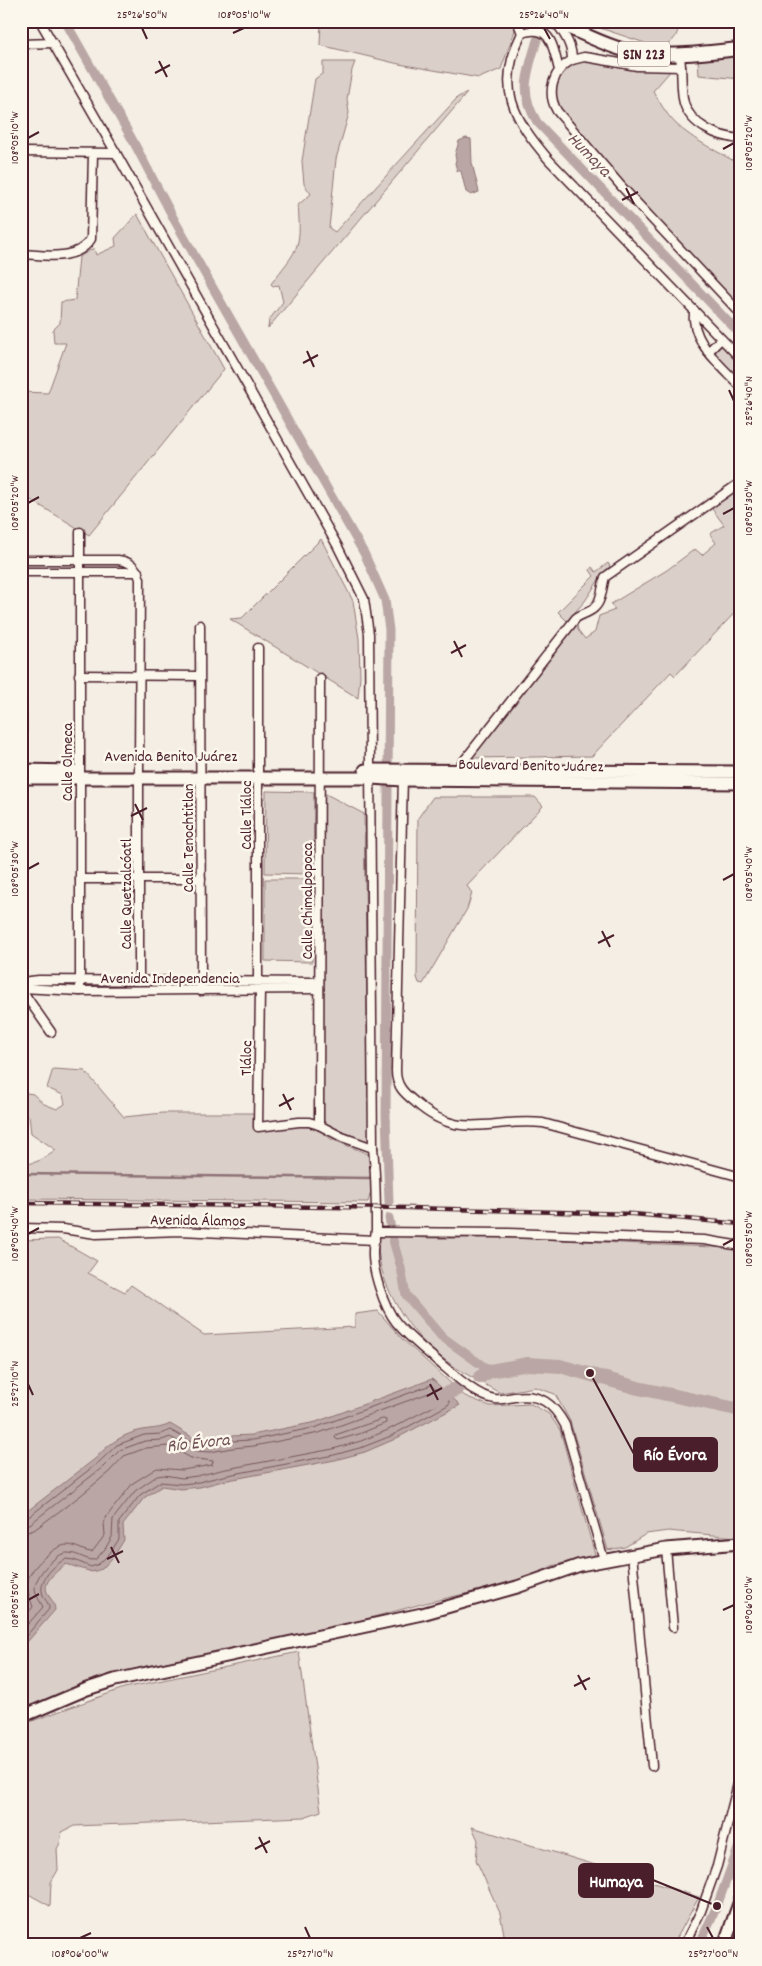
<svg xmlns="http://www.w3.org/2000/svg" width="762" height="1966" font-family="Dekko,sans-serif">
<rect width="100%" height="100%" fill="#f4eee4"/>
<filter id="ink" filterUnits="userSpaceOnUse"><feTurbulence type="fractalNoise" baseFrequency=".02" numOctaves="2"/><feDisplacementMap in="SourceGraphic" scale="10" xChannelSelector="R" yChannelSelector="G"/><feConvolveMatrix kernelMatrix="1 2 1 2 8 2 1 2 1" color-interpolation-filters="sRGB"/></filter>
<g filter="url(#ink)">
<g fill="#dbd0c9" stroke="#92787a">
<polygon points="321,21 512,21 515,30 501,69 479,78 399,64 320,45"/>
<path d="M579,21h97l3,5c-2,12 -8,18 -19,22z"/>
<polygon points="741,55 741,79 699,75 698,59"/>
<path d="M582,56l91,12 -20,23c6,10 13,23 22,32 19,18 44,29 66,42v147l-173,-180 -16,-27 5,-37z"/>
<path d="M323,62h32l-3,8 -5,29 2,14 -13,46 -7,69 6,4 123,-135 9,-4 -199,235 1,-8 14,-18 -4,-17 -6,1 -2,-2c26,-35 31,-33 27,-79l13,-11 -7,-10 -2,-23 13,-82 8,-6z"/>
<polygon points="137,214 224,369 89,535 21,494 21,392 48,393 66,343 54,343 53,330 60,323 61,302 75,300 79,257 94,248 96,255 116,246 115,238"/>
<polygon points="721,345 741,366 741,390 714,354"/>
<polygon points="741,480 741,606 675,676 671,672 592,756 472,758 469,754 576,620 578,630 585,639 595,632 599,616 615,610 611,604 667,570 695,549 702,555 716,543 710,534 724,525 707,502"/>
<polygon points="321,539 353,601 359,639 360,676 358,698 230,619 242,618"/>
<polygon points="608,563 610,566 604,572 585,601 567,621 558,612 594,576 590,570 592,567 596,572"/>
<polygon points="266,791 314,792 313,874 265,873"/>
<polygon points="322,792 364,814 369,1145 339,1133 323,1121"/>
<polygon points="433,797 535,797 543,806 467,886 472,893 467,909 423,984 419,983 417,977 418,818"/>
<polygon points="265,879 313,879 312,962 265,961"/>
<path d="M53,1069l32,2 39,46 39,-4h93l-1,16 7,1 26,-4 28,1 15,12 37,15 5,30 -5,18 -347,-3v-35c13,1 25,-6 35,-14l-25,-17 -2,-17 -8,-2v-22l12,2 11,10 13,5 8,-5 -2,-9 -16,-7z"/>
<path d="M399,1236c36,4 73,1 110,2 68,2 137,7 205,9l15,1 12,4v284l-5,1 -68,-6 -22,3 -21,13 -17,3 -38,-129 -15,-27 -20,-7 -35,6c-21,-12 -43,-23 -62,-38 -31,-24 -65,-79 -59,-118z"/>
<polygon points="58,1239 97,1261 88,1273 125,1292 131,1285 204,1335 355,1327 355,1314 378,1311 402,1339 465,1396 490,1406 531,1404 549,1414 560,1430 595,1555 552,1566 533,1576 517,1582 425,1603 307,1635 146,1666 86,1683 21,1711 21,1240"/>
<polygon points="299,1652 321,1811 304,1817 74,1826 62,1832 60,1843 57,1849 58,1870 51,1882 50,1906 21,1890 21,1725 124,1688"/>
<polygon points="472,1827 699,1897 673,1945 506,1945 500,1913 476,1860 478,1840"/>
</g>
<g fill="#baa7a5" stroke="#8d7174">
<polygon points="466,138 471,139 472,163 479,192 471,195 466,192 461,171 457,171 455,163 456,160 455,155 459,141"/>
<path d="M432,1379l28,26 -67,35 -28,12 -30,8 -112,21 -23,6 -19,2 -19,-3 -18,12 -21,27 1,15 -10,16 -12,13 -10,3 -26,-8c-7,6 -24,17 -19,28 4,9 7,8 8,18l-34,39v-133l75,-58c12,-14 28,-25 47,-28 10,-2 17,-1 27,-6l27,16 13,1 20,-5 22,-1 64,-13z"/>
</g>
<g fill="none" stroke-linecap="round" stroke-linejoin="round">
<g stroke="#77555c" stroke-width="1">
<polygon points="383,1419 386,1420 386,1423 359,1434 338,1440 335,1438 336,1435"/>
<path d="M21,1520l5,-1 73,-57 18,-17 27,-10 17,-1 9,-4 27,15 13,1 21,-5 22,-1 64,-13 114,-42 19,17 -2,3 -57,31 -28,11 -29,8 -111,21 -24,6 -17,2 -22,-2 -20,13 -21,27v17l-9,14 -11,11 -8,3 -17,-7 -9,-1c-10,6 -28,21 -22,36 2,6 6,7 6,14l-28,33"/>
<path d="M21,1526l9,-2 73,-57 17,-17 25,-9 17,-1 8,-3 26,14 14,1 22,-4 22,-2 65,-13 110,-40 10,8 -1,3 -50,26 -27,11 -28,8 -112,21 -24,6 -15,2 -18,-3 -7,1 -22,15 -22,28 -1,18 -7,12 -9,10 -5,1c-8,-2 -15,-7 -23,-7 -12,-1 -34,24 -33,36 1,7 5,12 8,18l-22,25"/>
<path d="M21,1534l13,-4 46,-34 29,-24 15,-16 22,-8 23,-2 22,12 22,3 -1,4 -30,5 -25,-2 -24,15 -26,33 -3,7 1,12 -13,17c-8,0 -16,-7 -25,-7 -13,0 -37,24 -39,35 -2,10 2,18 5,27l-12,14"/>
</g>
<polyline stroke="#8d7174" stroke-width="2.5" points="21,1174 372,1178"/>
<g stroke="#baa7a5" stroke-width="9">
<polyline points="65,21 132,139 176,223 365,555 385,600 389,630 386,1115 389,1202"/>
<path d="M537,40c-9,32 -19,51 0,82l204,213"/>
<polyline points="389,1218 393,1240 401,1268 406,1295 441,1336 490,1371"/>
<polyline points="699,1945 717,1906 741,1840"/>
</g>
<g stroke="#baa7a5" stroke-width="14">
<polyline points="480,1377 490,1371 528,1364 560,1366 638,1388 741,1410"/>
<polyline points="431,1400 457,1389"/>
</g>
<defs>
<g id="street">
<path d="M40,21l76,132 221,392 27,54 5,35 4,514c3,27 3,53 3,80 0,8 -3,15 -3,23 -1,20 11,56 23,71 13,16 30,29 45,42 13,11 37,33 54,35 7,1 12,-1 19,-2 26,-4 39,6 51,28l39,135"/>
<polyline points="517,21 522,33"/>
<path d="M558,25c8,12 14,21 14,35 -19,10 -26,32 -15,51l64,75 120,128"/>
<polyline points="21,44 53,43"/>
<polyline points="572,60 584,57 591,58 637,66 681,67 680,54"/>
<path d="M681,67c1,12 0,25 3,36 7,23 34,34 57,36"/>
<path d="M559,70c-6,-22 -7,-47 -37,-37 -27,54 -9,85 27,127l192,199"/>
<polyline points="21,152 116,153"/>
<path d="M21,254c24,1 55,8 70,-15l2,-86"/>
<path d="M694,310c-4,32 27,55 47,77"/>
<polyline points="708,352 721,339"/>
<polyline points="80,532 80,991"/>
<path d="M21,560h97c13,2 18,6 22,19l-1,192"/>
<polyline points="21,572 138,572"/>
<polyline points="21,623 22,770"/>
<polyline points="200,625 201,991"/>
<polyline points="79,675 199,676"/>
<path d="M456,771l120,-153c5,-4 13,-5 18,-10 8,-6 8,-22 11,-31l136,-95"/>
<path d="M403,777l-7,294c0,15 8,22 19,31 45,41 76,15 128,21l198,54"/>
<polyline points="139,778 139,981"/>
<polyline points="21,823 21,778"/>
<polyline points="80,879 201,879"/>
<polyline points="258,981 258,648"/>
<polyline points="21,982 39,980 319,982"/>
<polyline points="21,988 80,991 319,989"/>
<polyline points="21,989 51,1032"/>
<polyline points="260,990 258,1127 299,1122 309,1122 319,1125 342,1137 373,1148"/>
<polyline points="319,1125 320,678"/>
<polyline points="21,1228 63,1229 96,1234 180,1231 375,1240"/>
<polyline points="376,1232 509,1233 704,1240 741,1246"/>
<polyline points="666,1549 673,1627"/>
<polyline points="632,1554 652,1766"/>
<polyline points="684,1945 701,1911 717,1866 741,1772"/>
</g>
<g id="secondary">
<polyline points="21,770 74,771"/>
<polyline points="365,770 741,772"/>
<polyline points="21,778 371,778 403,780 741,783"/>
<polyline points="21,1717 87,1689 115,1680 422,1614 517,1587 580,1565 666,1549 741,1543"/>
<polyline points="724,1945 741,1898"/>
</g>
<path id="primary" d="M552,21c26,9 50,24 76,30 37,8 76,1 113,-2"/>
</defs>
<use href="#street" stroke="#4a1f2b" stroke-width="11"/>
<use href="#secondary" stroke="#4a1f2b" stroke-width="15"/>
<use href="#primary" stroke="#4a1f2b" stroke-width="16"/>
<use href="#street" stroke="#fbf7ec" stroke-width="8"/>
<use href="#secondary" stroke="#fbf7ec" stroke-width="11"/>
<use href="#primary" stroke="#fbf7ec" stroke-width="12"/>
<defs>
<polyline id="rail" points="21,1203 410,1208 633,1214 741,1224"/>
</defs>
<use href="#rail" stroke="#4a1f2b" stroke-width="4.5"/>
<use href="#rail" stroke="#fbf7ec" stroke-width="2.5" stroke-dasharray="8" stroke-linecap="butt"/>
</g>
</g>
<path fill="none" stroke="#4a1f2b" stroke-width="2" d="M142,28l5,11M544,28l6,11M233,33l11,-5M159,61l8,16M155,73l15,-8M28,138l11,-6M723,149l11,-6M626,188l8,16M622,200l16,-8M307,351l7,16M303,363l15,-8M729,390l5,11M28,503l11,-6M723,514l11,-6M454,641l8,16M451,653l15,-8M135,804l8,16M131,816l16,-8M28,869l11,-6M723,880l11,-6M602,931l8,16M598,943l16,-8M283,1094l8,16M279,1106l15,-8M28,1234l11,-6M723,1245l11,-6M28,1384l5,11M430,1384l8,16M427,1396l15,-8M111,1547l8,16M107,1559l16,-8M28,1600l11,-6M723,1610l11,-5M578,1675l8,15M574,1686l16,-8M259,1837l8,16M255,1849l15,-8M305,1927l5,11M707,1927l6,11M80,1938l11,-5"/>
<g text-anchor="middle" stroke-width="5" stroke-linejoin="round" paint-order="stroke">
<rect fill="#fbf7ec" stroke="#7f6065" stroke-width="1" x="618" y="41.5" width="52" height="25" rx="4"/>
<g font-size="15" font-weight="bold" fill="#4a1f2b">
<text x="644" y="59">SIN 223</text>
</g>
<g font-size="16" fill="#4a1f2b" stroke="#fbf7ec">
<text x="171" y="761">Avenida Benito Juárez</text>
<text transform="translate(66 762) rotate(-90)" y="6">Calle Olmeca</text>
<text transform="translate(531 764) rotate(1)" y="6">Boulevard Benito Juárez</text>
<text transform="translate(245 815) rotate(-90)" y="6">Calle Tláloc</text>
<text transform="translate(187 838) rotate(-90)" y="6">Calle Tenochtitlan</text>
<text transform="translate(125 894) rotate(-90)" y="6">Calle Quetzalcóatl</text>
<text transform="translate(306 901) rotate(-90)" y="6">Calle Chimalpopoca</text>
<text x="170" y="983">Avenida Independencia</text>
<text transform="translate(245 1058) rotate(-89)" y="6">Tláloc</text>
<text transform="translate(198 1219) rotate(1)" y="6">Avenida Álamos</text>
</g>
<g font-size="18" font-style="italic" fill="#714f56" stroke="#fbf7ec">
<text transform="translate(590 154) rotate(46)" y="6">Humaya</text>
<text transform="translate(198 1442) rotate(-6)" y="6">Río Évora</text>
</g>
</g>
<path fill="none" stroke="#4a1f2b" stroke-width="2" d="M590 1373L634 1454M717 1906L653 1880"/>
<g fill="#4a1f2b" stroke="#fbf7ec" stroke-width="2">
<circle cx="590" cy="1373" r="5"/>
<circle cx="717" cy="1906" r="5"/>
</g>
<g fill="#4a1f2b" stroke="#4a1f2b" stroke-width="2">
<rect x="634" y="1438" width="83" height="33" rx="5"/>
<rect x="579" y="1864" width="74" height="33" rx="5"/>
</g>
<g font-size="18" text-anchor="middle" font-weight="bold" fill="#fff">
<text x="675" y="1460">Río Évora</text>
<text x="616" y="1887">Humaya</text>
</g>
<rect width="762" height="1966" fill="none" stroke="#fbf7ec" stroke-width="55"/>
<rect x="28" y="28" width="706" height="1910" fill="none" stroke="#4a1f2b" stroke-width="2"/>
<g font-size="12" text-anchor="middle" fill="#4a1f2b">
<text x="142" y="18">25°26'50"N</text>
<text x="244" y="18">108°05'10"W</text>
<text x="544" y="18">25°26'40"N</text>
<text transform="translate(14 138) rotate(-90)" y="4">108°05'10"W</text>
<text transform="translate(748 143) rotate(-90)" y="4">108°05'20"W</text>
<text transform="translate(748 401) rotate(-90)" y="4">25°26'40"N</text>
<text transform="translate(14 503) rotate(-90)" y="4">108°05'20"W</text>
<text transform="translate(748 508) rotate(-90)" y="4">108°05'30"W</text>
<text transform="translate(14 869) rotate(-90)" y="4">108°05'30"W</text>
<text transform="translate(748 874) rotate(-90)" y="4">108°05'40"W</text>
<text transform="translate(14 1234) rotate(-90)" y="4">108°05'40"W</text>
<text transform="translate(748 1239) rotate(-90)" y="4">108°05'50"W</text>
<text transform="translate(14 1384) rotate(-90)" y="4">25°27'10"N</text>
<text transform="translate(14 1600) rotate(-90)" y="4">108°05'50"W</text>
<text transform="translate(748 1605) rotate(-90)" y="4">108°06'00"W</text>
<text x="80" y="1957">108°06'00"W</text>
<text x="310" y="1957">25°27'10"N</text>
<text x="713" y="1957">25°27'00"N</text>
</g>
</svg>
